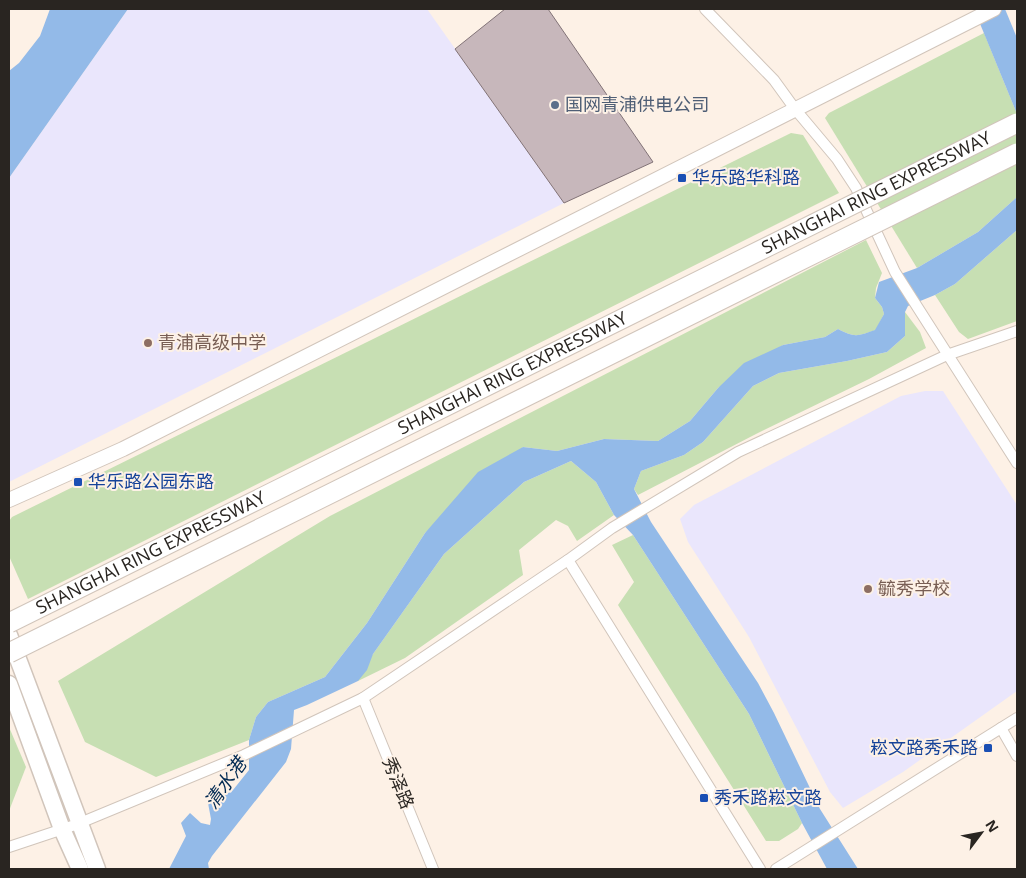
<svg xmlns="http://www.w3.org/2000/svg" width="1026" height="878" font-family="'Open Sans','Noto Sans SC',sans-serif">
<rect width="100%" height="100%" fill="#fdf1e6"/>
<g fill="#eae6fc">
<polygon points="128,9 427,9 564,203 9,482 9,178"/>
<polygon points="925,391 943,391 1017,505 1017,691 903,772 843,808 830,792 749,637 688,542 680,519 694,505 901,396"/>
</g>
<g fill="#c7dfb3">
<polygon points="984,33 1017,114 1017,197 978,232 917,268 825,118 829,113"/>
<polygon points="791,133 803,135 839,193 28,599 9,556 9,521 12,517"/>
<polygon points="1017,230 1017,321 968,339 959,332 935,295 955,284"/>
<path d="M866,240l16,33 -6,15 -1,10 7,9 2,7 -8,16c-18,6 -21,8 -38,-1l-13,8 -42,8 -65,43 -28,33 -32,20 -54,-2 -47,12 -34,-4 -98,86 -58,90 -42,54 -57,25 -12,15 -7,23 -93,37 -71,-35 -27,-61 272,-165z"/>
<polygon points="905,312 920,332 926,348 869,379 756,434 638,495 634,489 641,471 684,455 703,442 753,386 779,373 847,361 887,352 905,336"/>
<polygon points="571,461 596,482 614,515 577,541 568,526 556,520 519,550 523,575 405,658 358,681 358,675 444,554 524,482"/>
<polygon points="633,535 749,714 802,823 798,829 779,841 766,841 618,605 634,582 612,545"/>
<polygon points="9,727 26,767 9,811"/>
</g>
<g fill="#93bae8">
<polygon points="50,9 128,9 9,178 9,71 19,63 40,36"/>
<polygon points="974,9 1005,9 1017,38 1017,114"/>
<path d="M1017,197v33l-62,54 -20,11 -27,11 -3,6v24l-18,16 -40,9 -68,12 -26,13 -50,56 -19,13 -43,16 -7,18 17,33 107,161 16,30 46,96 38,60h-31l-25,-46 -53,-109 -116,-179 -19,-20 -18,-33 -25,-21 -47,21 -80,72 -71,100 -6,16 -9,11 -51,24 -13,5 -3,39 -5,13 -74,94 -4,7 1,6h-40l17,-33 -5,-13 9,-10 11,10 9,2 1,-6 -3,-16 9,-3 16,-10 16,-20v-30l7,-23 12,-15 57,-25 42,-54 58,-90 53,-61 45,-25 34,4 47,-12 54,2 32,-20 28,-33 26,-25 39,-18 42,-8 13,-8c17,9 20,7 37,1l9,-16 -2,-7 -7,-9 4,-16 38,-14 61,-36z"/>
</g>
<polygon fill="#c7b7bb" stroke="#827377" points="505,9 548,9 653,162 564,203 455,49"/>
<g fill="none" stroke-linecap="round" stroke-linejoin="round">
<defs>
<g id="street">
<polyline points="705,9 774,80 795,109 837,159 856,188 895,272 1017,463"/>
<polyline points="568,560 760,869"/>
<polyline points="363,698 433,869"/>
<polyline points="1001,728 1017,756"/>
<polyline points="9,847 75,825 244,755 363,698 568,560 612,528 738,452 947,355 1017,331"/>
<polyline points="776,869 1017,718"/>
</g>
<polyline id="secondary" points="9,500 123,449 994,9"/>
<g id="primary">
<polyline points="9,635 97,869"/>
<polyline points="9,684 62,829 80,869"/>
</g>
</defs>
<use href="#street" stroke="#d1c5bb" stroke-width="12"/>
<use href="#secondary" stroke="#d1c5bb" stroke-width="16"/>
<use href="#primary" stroke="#d1c5bb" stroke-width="19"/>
<use href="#street" stroke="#fff" stroke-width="10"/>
<use href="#secondary" stroke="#fff" stroke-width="14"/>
<use href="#primary" stroke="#fff" stroke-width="16"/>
<defs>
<g id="highway-bridge">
<path id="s1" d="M9,623l1008,-500"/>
<polyline points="9,653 1017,153"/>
</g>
</defs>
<use href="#highway-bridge" stroke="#d1c5bb" stroke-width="21" stroke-linecap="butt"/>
<use href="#highway-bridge" stroke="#fff" stroke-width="19"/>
</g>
<circle fill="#5c6f8a" stroke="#fdf1e6" stroke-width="2" cx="555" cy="105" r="5"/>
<g fill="#1a4fb4" stroke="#fdf1e6" stroke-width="2">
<rect x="677" y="173" width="10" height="10" rx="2.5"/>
<rect x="73" y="477" width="10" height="10" rx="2.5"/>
<rect x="983" y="743" width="10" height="10" rx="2.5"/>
<rect x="699" y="793" width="10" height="10" rx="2.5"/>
</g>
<g fill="#8d6e63" stroke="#fdf1e6" stroke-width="2">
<circle cx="148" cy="343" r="5"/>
<circle cx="868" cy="589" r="5"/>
</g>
<g text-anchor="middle" stroke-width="4" stroke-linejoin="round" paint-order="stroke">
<g font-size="18" fill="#4e5e75" stroke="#fdf1e6" text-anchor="start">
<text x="565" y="111">国网青浦供电公司</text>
</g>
<g font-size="18" fill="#164399" stroke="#fdf1e6" text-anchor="start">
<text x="692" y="184">华乐路华科路</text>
<text x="88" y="488">华乐路公园东路</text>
<text x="978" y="754" text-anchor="end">崧文路秀禾路</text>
<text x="714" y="804">秀禾路崧文路</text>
</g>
<g font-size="18" fill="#292521" stroke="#fdf1e6">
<text dy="6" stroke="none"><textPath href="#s1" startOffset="968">SHANGHAI RING EXPRESSWAY</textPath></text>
<text dy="6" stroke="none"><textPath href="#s1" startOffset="562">SHANGHAI RING EXPRESSWAY</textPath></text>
<text dy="6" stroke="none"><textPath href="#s1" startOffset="158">SHANGHAI RING EXPRESSWAY</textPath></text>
<text transform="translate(398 783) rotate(68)" y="6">秀泽路</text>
</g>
<g font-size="18" fill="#785e54" stroke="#fdf1e6" text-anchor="start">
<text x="158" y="349">青浦高级中学</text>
<text x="878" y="595">毓秀学校</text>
</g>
<g font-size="19" font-style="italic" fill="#002952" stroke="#fdf1e6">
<text transform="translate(225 783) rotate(-55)" y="7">清水港</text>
</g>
</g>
<rect width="1026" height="878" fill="none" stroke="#292521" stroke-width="20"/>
<g transform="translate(981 833) rotate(58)" stroke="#fdf1e6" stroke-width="4" paint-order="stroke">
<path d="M0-4L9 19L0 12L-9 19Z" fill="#292521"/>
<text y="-8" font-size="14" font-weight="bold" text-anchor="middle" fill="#292521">N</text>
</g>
</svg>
